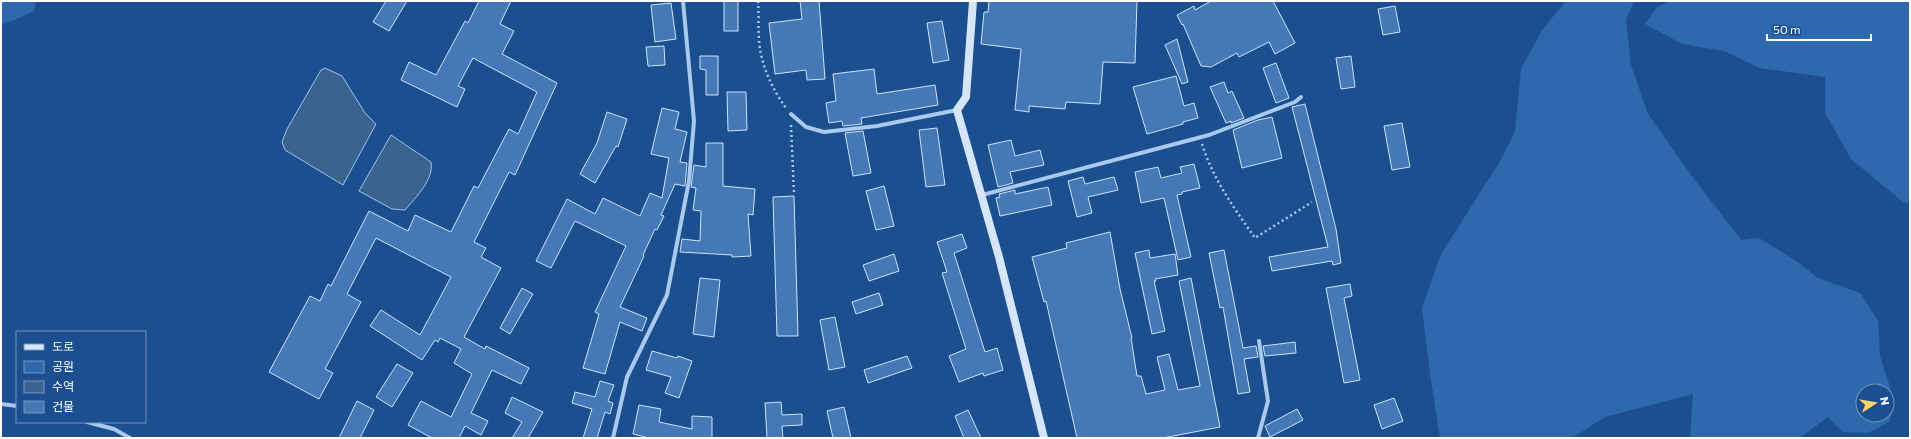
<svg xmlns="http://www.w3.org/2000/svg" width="1911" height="439" font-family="Commissioner,'Noto Sans KR',sans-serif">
<rect width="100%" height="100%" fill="#1b4f8f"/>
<g fill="#2e69ad" fill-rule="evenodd">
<polygon points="1,1 32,1 36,3 34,11 15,20 1,24"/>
<path d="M1566,1h68l-8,19 5,45 17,49 43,61 50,65 18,-2 39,24 20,16 42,15 18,27 2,36 14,43 -4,22 -22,12 -25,-1 -15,-15 -26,19 -1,2h-111l3,-44 -88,23 -33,21h-132l-10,-64 -8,-66 19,-54 58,-91 16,-31 6,-63 21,-39zM1863,391h24v24h-24z"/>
<polygon points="1670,1 1910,1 1910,204 1903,202 1851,159 1825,113 1825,77 1760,68 1724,51 1682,44 1645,24 1657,7"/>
</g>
<g fill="#3c6290" stroke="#9cc4f0">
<polygon points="325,68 342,76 365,113 376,124 343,185 285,150 282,142 287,129 321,70"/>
<path d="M391,135l40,27c3,18 -15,35 -26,48l-13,-1 -33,-18z"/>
</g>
<g fill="#4478b7" stroke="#cfe3fa">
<polygon points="386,1 407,1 389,31 373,22"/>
<polygon points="479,1 511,1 500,24 514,31 502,54 557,83 515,175 509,172 474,242 486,248 481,257 501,268 464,337 485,349 486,346 529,368 521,384 492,370 471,413 488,421 481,435 465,426 459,438 432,438 408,425 421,401 451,417 472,374 454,363 461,349 440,338 438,342 435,340 422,360 370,326 381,310 420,335 451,277 376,238 347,294 361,302 325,369 333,373 319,399 269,372 310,296 320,301 328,284 331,286 369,211 408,231 415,215 451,232 474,186 478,188 509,129 518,134 537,92 473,58 458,86 465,89 457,107 401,80 409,62 436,75 465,21 468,23"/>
<rect x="724" y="1" width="14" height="30"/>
<polygon points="800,1 819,1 825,79 807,80 806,70 775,74 769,23 802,19"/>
<polygon points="989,1 1137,1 1135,63 1103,62 1100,104 1066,102 1065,109 1029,106 1029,112 1015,110 1021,49 981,44 984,12 988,12"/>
<polygon points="1211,1 1273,1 1295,43 1275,54 1269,42 1239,57 1237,53 1211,67 1201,66 1183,24 1182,25 1177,15 1194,6 1195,10"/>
<polygon points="671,3 676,39 655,42 651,5"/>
<polygon points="1395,6 1400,32 1383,35 1378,9"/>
<polygon points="942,21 949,60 933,63 927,23"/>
<polygon points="1177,39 1188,82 1182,84 1165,45"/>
<polygon points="664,46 665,65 648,66 646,47"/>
<polygon points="700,56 718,56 718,95 706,95 706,70 700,69"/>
<polygon points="1351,56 1355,87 1341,89 1336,58"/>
<polygon points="1276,63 1289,98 1276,103 1263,68"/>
<polygon points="874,69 877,94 935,85 938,105 861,118 862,124 843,126 842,121 829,123 826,103 836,101 833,74"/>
<polygon points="1176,76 1184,106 1194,103 1198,118 1183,122 1183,124 1147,134 1133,87"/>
<polygon points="1224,82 1228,93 1232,91 1244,118 1231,123 1231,121 1226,123 1210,87"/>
<polygon points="727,92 746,92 747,130 728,131"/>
<polygon points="1305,104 1336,229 1341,263 1333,265 1332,261 1272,271 1269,257 1328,247 1292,107"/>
<polygon points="662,108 679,112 675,129 687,132 680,162 687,163 685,186 675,184 661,215 664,216 657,230 655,229 643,255 644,256 620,307 647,318 642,331 620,322 605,374 583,368 599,314 595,312 626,246 575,221 551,268 536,261 567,199 595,214 603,198 640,216 650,193 662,198 669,158 651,154"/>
<polygon points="607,112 627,119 618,147 616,146 595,183 580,174 597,143"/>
<polygon points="1272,117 1282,158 1242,168 1233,130 1258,120"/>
<polygon points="1402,123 1410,167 1392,170 1384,126"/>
<polygon points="937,128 945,185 926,187 919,130"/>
<polygon points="863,131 871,173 853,176 845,133"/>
<polygon points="1011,140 1015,156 1040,150 1044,165 1010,172 1013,183 998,187 988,145"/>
<polygon points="706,143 723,143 723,186 755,189 753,215 748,214 751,256 732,257 732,255 680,252 682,239 700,241 701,211 693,210 696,188 691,187 694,165 706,167"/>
<polygon points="1194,164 1200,188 1182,192 1182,194 1177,195 1191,257 1178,260 1164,198 1141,203 1135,172 1158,167 1161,178 1182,173 1180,167"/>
<polygon points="1083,177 1085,184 1114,177 1118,190 1088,197 1092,213 1077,217 1068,181"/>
<polygon points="884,186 894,226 876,230 866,191"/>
<polygon points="1048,187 1052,205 1000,216 996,198 1000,197 999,194 1015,190 1015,194"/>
<polygon points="794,196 798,336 777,336 773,197"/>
<polygon points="1110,232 1120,289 1132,338 1131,338 1137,376 1141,376 1146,394 1165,390 1157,357 1169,354 1178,390 1200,386 1179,281 1191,278 1220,427 1163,438 1077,438 1046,301 1044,302 1032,257 1067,248 1066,243"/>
<polygon points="962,234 967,248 954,253 985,352 997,348 1003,370 984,376 983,373 959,382 949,356 966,349 942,273 947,272 937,242"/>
<polygon points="1149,250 1150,258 1175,254 1178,275 1155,279 1156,281 1154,281 1165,331 1152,334 1135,253"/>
<polygon points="1224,250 1243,348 1256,346 1258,357 1244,359 1250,392 1238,394 1223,307 1220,308 1209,253"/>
<polygon points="894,254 899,271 869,281 863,265"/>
<polygon points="700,278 720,280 714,337 693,334"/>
<polygon points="1350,284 1352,296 1344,298 1360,380 1344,383 1326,288"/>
<polygon points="522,288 533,294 510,334 500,328"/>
<polygon points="879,293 883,305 856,314 852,302"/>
<polygon points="835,317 845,367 829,370 820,320"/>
<polygon points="1295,342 1296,353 1265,356 1263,346"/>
<polygon points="652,351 677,358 678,356 692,361 679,398 665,393 671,377 646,370"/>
<polygon points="907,356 912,368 868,383 864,370"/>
<polygon points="397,364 413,373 392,407 376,397"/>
<polygon points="600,381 614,385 608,401 613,403 610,414 605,412 597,438 583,438 592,409 572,403 575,392 595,397"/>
<polygon points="512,397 543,412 528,438 512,438 522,422 505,413"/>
<polygon points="1394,398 1403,421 1382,429 1374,405"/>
<polygon points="357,401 374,410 360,438 339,438"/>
<polygon points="781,402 782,415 802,414 802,425 782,426 783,438 767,438 765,403"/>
<polygon points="639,405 661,409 659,422 692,429 692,416 712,417 712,438 649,438 633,434"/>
<polygon points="844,407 851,438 833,438 827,411"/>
<polygon points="1297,409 1303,420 1270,437 1265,426"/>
<polygon points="968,410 981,438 964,438 955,416"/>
</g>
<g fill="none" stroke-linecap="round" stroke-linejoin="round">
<g stroke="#a9c9ee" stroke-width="2.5" stroke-dasharray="2 3" stroke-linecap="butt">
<path d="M758,1c1,13 0,25 1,38 1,24 13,50 27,69"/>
<polyline points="791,125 794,193"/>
<path d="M1202,144c11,35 32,64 53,94l57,-36"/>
</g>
<g stroke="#a9c9ee" stroke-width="4">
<polyline points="791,114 806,127 824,132 877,126 957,110"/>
<polyline points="982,195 1209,135 1295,102 1301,97"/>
<polyline points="1,404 17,406"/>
<polyline points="87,422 114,429 130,438"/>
<polyline points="613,438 627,377 667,295 689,181 694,121 683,1"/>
<polyline points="1258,438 1268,401 1259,341"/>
</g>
<polyline stroke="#d6e6fa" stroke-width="8" points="973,1 966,97 957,110 999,257 1044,438"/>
</g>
<rect width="1911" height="439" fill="none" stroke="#ffffff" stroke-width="4"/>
<rect x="16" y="331" width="130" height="92" fill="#1b4f8f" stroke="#7695bc"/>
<rect x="24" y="344" width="20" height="6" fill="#d6e6fa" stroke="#7695bc"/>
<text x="52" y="351" font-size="12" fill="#ffffff">도로</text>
<rect x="24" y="361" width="20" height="12" fill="#2e69ad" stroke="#7695bc"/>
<text x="52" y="371" font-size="12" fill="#ffffff">공원</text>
<rect x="24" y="381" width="20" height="12" fill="#3c6290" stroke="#7695bc"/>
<text x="52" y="391" font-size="12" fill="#ffffff">수역</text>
<rect x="24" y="401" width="20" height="12" fill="#4478b7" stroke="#7695bc"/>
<text x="52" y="411" font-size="12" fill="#ffffff">건물</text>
<g transform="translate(1875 403) rotate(78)"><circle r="19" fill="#1b4f8f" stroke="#7695bc"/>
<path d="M0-3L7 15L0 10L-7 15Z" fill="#ffd166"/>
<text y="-6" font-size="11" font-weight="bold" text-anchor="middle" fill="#ffffff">N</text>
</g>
<path d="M1767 34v6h104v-6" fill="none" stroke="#ffffff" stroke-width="2"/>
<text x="1773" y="34" font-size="12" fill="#ffffff" stroke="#1b4f8f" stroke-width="3" paint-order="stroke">50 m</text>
</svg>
